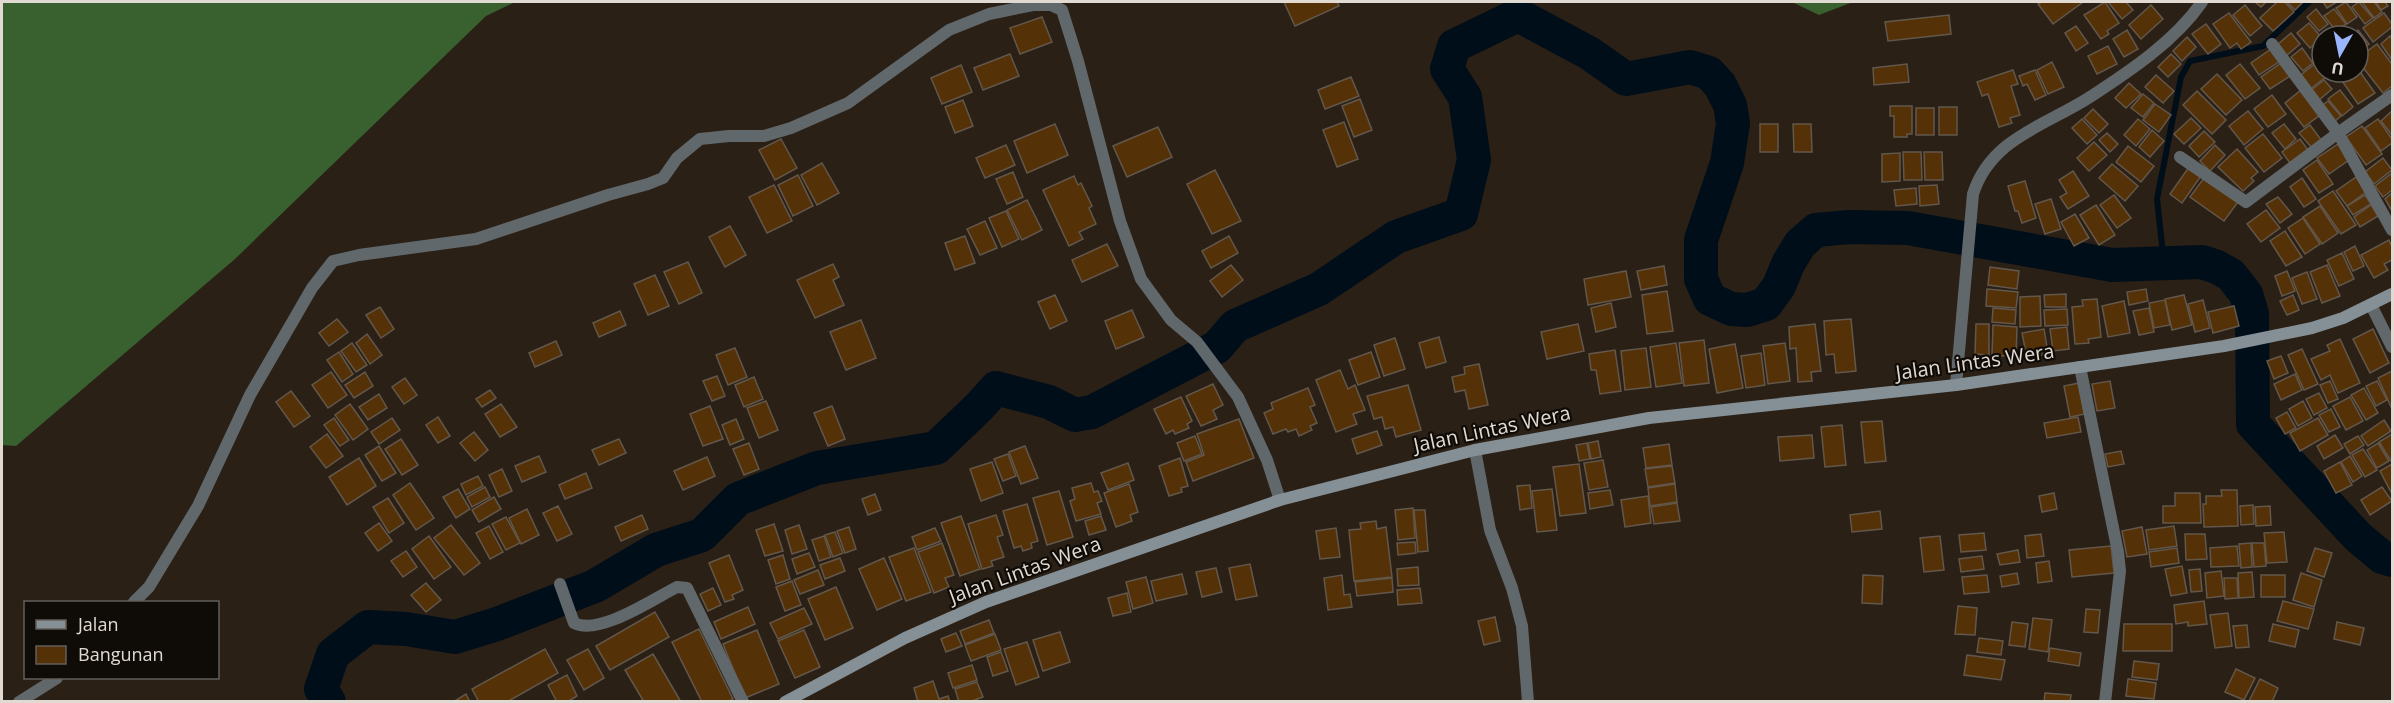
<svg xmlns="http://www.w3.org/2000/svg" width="2394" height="703" font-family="'Open Sans',sans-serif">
<rect width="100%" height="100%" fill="#2a2016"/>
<g fill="#38612f">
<polygon points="2,2 515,2 486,16 235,259 16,446 2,445"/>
<polygon points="1792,2 1853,2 1819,15"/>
</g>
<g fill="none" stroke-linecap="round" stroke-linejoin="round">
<polyline stroke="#000e1a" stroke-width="6" points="2164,263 2157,199 2181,77 2190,61 2263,46 2309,2"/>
<polyline stroke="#000e1a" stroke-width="34" points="329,702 321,689 333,654 368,627 406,629 455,637 497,624 595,586 656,550 702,535 738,499 817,468 936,448 979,407 996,388 1049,402 1075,415 1092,412 1217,347 1235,326 1319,289 1396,237 1461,214 1474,160 1465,97 1447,69 1454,46 1518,15 1589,53 1626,79 1690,67 1709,73 1720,85 1730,105 1733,123 1727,163 1701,240 1701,279 1710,299 1731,309 1747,310 1766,304 1779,286 1788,264 1800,244 1816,230 1849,227 1908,228 2112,265 2202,262 2217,267 2231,275 2246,294 2252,314 2253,424 2358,537 2382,557 2392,560"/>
</g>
<g fill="#543106" stroke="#63574b" stroke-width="1.5">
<polygon points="1284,2 1337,2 1339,6 1295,26"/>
<polygon points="2042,2 2083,2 2053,24 2038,4"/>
<polygon points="2105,2 2119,23 2107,31 2109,34 2101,39 2084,15"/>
<polygon points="2108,2 2126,2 2133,10 2122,19"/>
<polygon points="2255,2 2266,2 2261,7"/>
<polygon points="2277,2 2285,2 2294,12 2273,31 2260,18"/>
<polygon points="2287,2 2303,2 2295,10"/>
<polygon points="2323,2 2337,2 2327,8"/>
<polygon points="2346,2 2357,17 2347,24 2336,8"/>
<polygon points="2359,2 2373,18 2365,24 2352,7"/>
<polygon points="2362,2 2374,2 2382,12 2374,18"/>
<polygon points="2376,2 2385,2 2388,6 2381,10"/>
<polygon points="2151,5 2163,19 2141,39 2129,25"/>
<polygon points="2245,5 2262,26 2250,36 2233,15"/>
<polygon points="2316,9 2328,24 2319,31 2307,17"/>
<polygon points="2334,9 2346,24 2336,31 2324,16"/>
<polygon points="2229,13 2251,42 2241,49 2237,43 2230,48 2213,24"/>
<polygon points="2384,13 2392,24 2392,27 2373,42 2363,28"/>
<polygon points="1949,15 1951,34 1888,41 1885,22"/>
<polygon points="1042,17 1052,42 1020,54 1010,28"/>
<polygon points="2309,23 2322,38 2310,48 2297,33"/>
<polygon points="2206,24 2221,44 2208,54 2192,34"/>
<polygon points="2076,26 2088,43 2076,51 2065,33"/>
<polygon points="2127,30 2138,49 2124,57 2113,39"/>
<polygon points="2358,30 2369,44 2358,52 2358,36 2351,36"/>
<polygon points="2291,33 2300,44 2286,56 2277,45"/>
<polygon points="2390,36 2392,39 2392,60 2381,44"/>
<polygon points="2187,37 2196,47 2182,61 2173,51"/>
<polygon points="2377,44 2392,64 2392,86 2383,93 2358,61 2358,58"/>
<polygon points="2108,46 2117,64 2097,74 2088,56"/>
<polygon points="2302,48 2313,63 2303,71 2291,57"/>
<polygon points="2271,49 2280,61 2259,75 2251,63"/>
<polygon points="1010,54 1019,76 983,90 974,68"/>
<polygon points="2171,54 2181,64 2168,77 2158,67"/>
<polygon points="2052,62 2064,87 2048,94 2037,70"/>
<polygon points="2281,63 2290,76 2270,89 2261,77"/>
<polygon points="2316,63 2327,76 2309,90 2298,77"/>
<polygon points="1907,64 1909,82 1874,85 1873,68"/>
<polygon points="2240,64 2260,88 2245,99 2226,75"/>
<polygon points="961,65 972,92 942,104 931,78"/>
<polygon points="2358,69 2375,93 2358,104 2338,75 2343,72 2358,72"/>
<polygon points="2013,70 2018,84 2011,86 2020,115 2010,118 2012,123 1999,127 1988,94 1982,96 1977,82"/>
<polygon points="2035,70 2046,95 2035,100 2027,84 2023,86 2019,76"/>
<polygon points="2217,74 2242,100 2226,115 2201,89"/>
<polygon points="2156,75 2174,91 2163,103 2145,87"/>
<polygon points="1351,77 1359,96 1325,109 1318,90"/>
<polygon points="2324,80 2332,89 2318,101 2310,91"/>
<polygon points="2129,83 2141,94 2126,108 2115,98"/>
<polygon points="2301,90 2320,115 2304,127 2285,103"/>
<polygon points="2340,90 2353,107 2342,116 2328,99"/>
<polygon points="2197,91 2226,120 2212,134 2183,105"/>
<polygon points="2143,94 2154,103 2143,117 2131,108"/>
<polygon points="2272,95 2286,114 2268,127 2254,109"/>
<polygon points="1360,99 1372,130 1354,137 1342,106"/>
<polygon points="963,100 973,126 955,133 945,107"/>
<polygon points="2328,101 2341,116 2334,122 2320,107"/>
<polygon points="2155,104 2171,115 2159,132 2143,120"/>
<polygon points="1890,106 1912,106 1912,134 1907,134 1907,137 1894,137 1894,116 1890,116"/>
<rect x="1939" y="107" width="18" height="28"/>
<rect x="1916" y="108" width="18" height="27"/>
<polygon points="2093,109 2108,124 2099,133 2084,118"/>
<polygon points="2248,111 2263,129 2244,145 2229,126"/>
<polygon points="2392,111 2392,135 2381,121"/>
<polygon points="2191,118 2201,128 2184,144 2174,134"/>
<polygon points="2082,119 2097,135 2087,144 2072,128"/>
<polygon points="2138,119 2150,129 2136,146 2124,135"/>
<polygon points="2378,119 2392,139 2392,143 2381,151 2365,128"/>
<polygon points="1344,122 1358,159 1337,167 1323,130"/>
<polygon points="1055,124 1068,155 1027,173 1014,141"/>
<rect x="1760" y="124" width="18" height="28"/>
<polygon points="1793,124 1811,124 1812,152 1794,152"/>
<polygon points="2284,124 2296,139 2285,149 2272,133"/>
<polygon points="2310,125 2322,141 2312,148 2299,133"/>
<polygon points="2362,126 2382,154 2366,165 2346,137"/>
<polygon points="1158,127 1172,157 1127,177 1113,146"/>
<polygon points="2152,130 2164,141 2150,157 2139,147"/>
<polygon points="2204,131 2215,142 2199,157 2189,146"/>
<polygon points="2107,133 2118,144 2110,152 2099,140"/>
<polygon points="2263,134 2282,158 2264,172 2245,148"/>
<polygon points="781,139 797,168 775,180 759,150"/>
<polygon points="2300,139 2308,150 2290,163 2282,152"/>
<polygon points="2094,142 2107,155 2089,171 2077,158"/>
<polygon points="2338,144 2349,160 2329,174 2317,158"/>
<polygon points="1006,145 1015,165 985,178 976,158"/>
<polygon points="2215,145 2225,155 2210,171 2200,161"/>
<polygon points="2128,146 2154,166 2141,182 2116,162"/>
<polygon points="2237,149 2258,172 2251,178 2254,181 2243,191 2218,167"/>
<polygon points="1903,152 1921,152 1922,180 1904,180"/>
<polygon points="1924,152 1942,152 1943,180 1925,180"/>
<polygon points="1900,153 1900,181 1882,182 1882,154"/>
<polygon points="2383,158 2392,170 2374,184 2365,172"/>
<polygon points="2317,160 2333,184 2319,193 2303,170"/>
<polygon points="822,163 839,193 817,205 801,175"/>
<polygon points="2112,164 2138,186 2125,201 2099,178"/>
<polygon points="2189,167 2201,176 2182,203 2170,194"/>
<polygon points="1215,170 1241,221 1212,234 1187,184"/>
<polygon points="2073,171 2089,196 2068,209 2060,197 2067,193 2059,180"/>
<polygon points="1013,172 1023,197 1007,204 996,179"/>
<polygon points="2392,173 2392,190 2383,197 2375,186"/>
<polygon points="798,175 813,206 793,216 778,185"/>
<polygon points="1074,176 1078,185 1081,183 1092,206 1089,208 1096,224 1079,232 1083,239 1069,246 1043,190"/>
<polygon points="2356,177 2366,192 2347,206 2336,191"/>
<polygon points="2204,178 2238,202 2224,221 2190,197"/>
<polygon points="2302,178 2316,199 2304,207 2290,187"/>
<polygon points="2025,181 2036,218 2022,223 2018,211 2015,211 2008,186"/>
<polygon points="774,185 792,221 767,233 749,197"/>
<polygon points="1937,185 1939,204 1920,206 1919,186"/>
<polygon points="1916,188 1917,204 1896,206 1894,190"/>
<polygon points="2333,191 2356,225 2341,234 2318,201"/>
<polygon points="2392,193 2392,211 2385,199"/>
<polygon points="2114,195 2131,218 2117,228 2100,205"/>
<polygon points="2365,195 2371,204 2353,215 2347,206"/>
<polygon points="2278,197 2292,214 2280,223 2266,204"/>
<polygon points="2051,199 2061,229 2045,234 2035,204"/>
<polygon points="1027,200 1042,230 1022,240 1007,210"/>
<polygon points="2096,205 2115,235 2099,245 2080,215"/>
<polygon points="2371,205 2378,216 2360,227 2354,217"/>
<polygon points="2320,206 2338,233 2322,244 2303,217"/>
<polygon points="2266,210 2280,228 2261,242 2247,224"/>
<polygon points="1006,211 1019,239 1002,247 989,218"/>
<polygon points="2075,214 2089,238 2074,246 2061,222"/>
<polygon points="2303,218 2320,244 2305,254 2288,228"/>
<polygon points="985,221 997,248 980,255 967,229"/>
<polygon points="730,226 746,255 725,267 709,237"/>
<polygon points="2285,231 2302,257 2286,266 2270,241"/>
<polygon points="965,236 975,263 955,270 945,243"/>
<polygon points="1229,236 1238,253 1211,268 1202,251"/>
<polygon points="2389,240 2392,247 2392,260 2384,264 2388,270 2374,278 2361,255"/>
<polygon points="1107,244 1118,266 1082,282 1072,260"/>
<polygon points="2355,246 2364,266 2353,271 2344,252"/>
<polygon points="2342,253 2354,279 2339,286 2327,260"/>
<polygon points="688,262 702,293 679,304 664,272"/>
<polygon points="833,264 839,277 833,280 844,305 815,318 797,280"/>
<polygon points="1231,265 1243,280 1222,297 1210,281"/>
<polygon points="2327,265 2340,296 2322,303 2310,272"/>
<polygon points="1664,266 1667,285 1641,290 1637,271"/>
<polygon points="1990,267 2019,271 2017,289 1988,285"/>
<polygon points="1626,271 1631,297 1588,305 1584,279"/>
<polygon points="2287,271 2295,291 2282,296 2275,276"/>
<polygon points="2307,272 2317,299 2302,304 2292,278"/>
<polygon points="655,275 669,306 648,315 634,284"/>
<polygon points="1987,289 2018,292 2016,308 1986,306"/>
<polygon points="2146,289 2148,301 2129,305 2127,292"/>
<polygon points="1667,291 1673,331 1647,334 1642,295"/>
<polygon points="2066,294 2066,307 2045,307 2044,295"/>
<polygon points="1055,295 1067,321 1050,329 1038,302"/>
<polygon points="2184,295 2192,325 2172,330 2165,299"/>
<polygon points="2293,295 2299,310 2287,315 2280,301"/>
<polygon points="2040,296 2041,326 2020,327 2020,297"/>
<polygon points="2097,299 2101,337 2088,339 2089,343 2075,344 2072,307 2083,306 2082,300"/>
<polygon points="2165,300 2170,325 2154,328 2149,303"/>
<polygon points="2203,300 2210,328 2195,332 2188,304"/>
<polygon points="2124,301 2130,333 2108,337 2102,306"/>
<polygon points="1611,303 1616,327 1596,332 1591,308"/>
<polygon points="2234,306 2239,326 2213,333 2208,312"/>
<polygon points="380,307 394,329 381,338 366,315"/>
<polygon points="1993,308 2016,310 2015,324 1992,322"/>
<polygon points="2149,308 2154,332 2139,335 2133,311"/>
<polygon points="2067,309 2068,325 2045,326 2044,310"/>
<polygon points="1132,310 1144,337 1116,349 1105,321"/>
<polygon points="620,311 626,325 599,337 593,323"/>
<polygon points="337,319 348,332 329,346 319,333"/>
<polygon points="1851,319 1856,371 1836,373 1834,354 1826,355 1824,321"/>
<polygon points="861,320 876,358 846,370 830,332"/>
<polygon points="1578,324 1584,351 1547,359 1541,332"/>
<polygon points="1815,324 1821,371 1811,372 1812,381 1798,382 1796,348 1790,349 1789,327"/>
<polygon points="1976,324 1989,324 1989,355 1975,354"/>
<polygon points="1993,325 2017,327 2016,357 1992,355"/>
<polygon points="2067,327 2069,349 2053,351 2050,329"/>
<polygon points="2044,329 2047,347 2042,348 2043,355 2027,358 2022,333"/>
<polygon points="2373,329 2389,363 2370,373 2353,339"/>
<polygon points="367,334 382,355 370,364 356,343"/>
<polygon points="1439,337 1446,362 1426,368 1419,343"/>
<polygon points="1395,338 1405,369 1384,376 1374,345"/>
<polygon points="2340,339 2360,383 2338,393 2330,375 2321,380 2311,359 2330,351 2327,345"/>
<polygon points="1704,340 1709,383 1684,386 1679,343"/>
<polygon points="556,341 562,355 535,367 529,353"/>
<polygon points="352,343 367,365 356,372 341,351"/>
<polygon points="1676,343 1682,383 1656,387 1650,347"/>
<polygon points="1785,343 1790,381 1768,384 1763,346"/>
<polygon points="1735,344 1743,388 1717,393 1709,349"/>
<polygon points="735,348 747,377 728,385 716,355"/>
<polygon points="1646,348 1651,387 1625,390 1621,351"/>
<polygon points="2302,349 2318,384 2304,390 2288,355"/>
<polygon points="1615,350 1621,391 1600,394 1596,370 1591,370 1589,354"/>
<polygon points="339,352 353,374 342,382 327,360"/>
<polygon points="1371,352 1380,377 1358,385 1349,360"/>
<polygon points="1761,353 1765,385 1746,388 1741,356"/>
<polygon points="2281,356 2288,373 2274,379 2267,361"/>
<polygon points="1479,364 1488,405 1469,409 1465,390 1455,392 1452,377 1465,374 1464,367"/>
<polygon points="1340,370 1348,389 1355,385 1365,410 1353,414 1357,424 1336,432 1316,380"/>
<polygon points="2392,371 2392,409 2378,378"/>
<polygon points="331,372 347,395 328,408 312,385"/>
<polygon points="365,372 373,386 354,398 345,385"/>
<polygon points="2295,374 2302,390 2281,400 2274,384"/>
<polygon points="717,376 725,396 712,401 703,381"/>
<polygon points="754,377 763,399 744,407 735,385"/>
<polygon points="405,378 417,395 404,404 392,387"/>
<polygon points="2110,381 2115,408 2097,411 2092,384"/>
<polygon points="2330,381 2338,399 2328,403 2320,385"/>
<polygon points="2377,381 2387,400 2376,406 2366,386"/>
<polygon points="2079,383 2085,414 2070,417 2064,386"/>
<polygon points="1213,384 1223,405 1213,410 1217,419 1201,426 1186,396"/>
<polygon points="1408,385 1421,430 1396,437 1393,427 1385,429 1382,417 1374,419 1367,396"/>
<polygon points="1308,388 1315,405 1310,407 1317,423 1310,426 1312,430 1299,436 1296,429 1288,432 1286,429 1273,434 1264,413 1273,409 1271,403"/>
<polygon points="2364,388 2378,413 2366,420 2351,395"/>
<polygon points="490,390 496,398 482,407 476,399"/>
<polygon points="291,391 310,416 294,427 276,402"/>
<polygon points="2319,393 2327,408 2314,415 2306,399"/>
<polygon points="379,394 387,408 368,420 359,407"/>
<polygon points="1181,397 1192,421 1187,424 1189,428 1175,434 1173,430 1166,434 1154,409"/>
<polygon points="2350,397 2363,421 2346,430 2333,406"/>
<polygon points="766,401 778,430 759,438 747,408"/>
<polygon points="2303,401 2312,418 2298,426 2289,409"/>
<polygon points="350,404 368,429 353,440 335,415"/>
<polygon points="501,404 517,427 500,437 485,414"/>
<polygon points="710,406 723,439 703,446 690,414"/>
<polygon points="832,406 845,439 828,446 814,413"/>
<polygon points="2331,409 2340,427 2329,432 2319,415"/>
<polygon points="2287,412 2296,428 2285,434 2276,418"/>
<polygon points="438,417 450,436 438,443 426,425"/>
<polygon points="2078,417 2081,432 2047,438 2044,423"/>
<polygon points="334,418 349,440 340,446 324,425"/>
<polygon points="392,418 400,430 379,444 371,432"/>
<polygon points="2318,418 2328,435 2300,451 2290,433"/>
<polygon points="736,419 744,439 730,445 722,425"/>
<polygon points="1239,419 1254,458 1193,481 1186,462 1204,455 1197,434"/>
<polygon points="2384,420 2391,431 2368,446 2361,436"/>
<polygon points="1882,421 1886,461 1865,463 1861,422"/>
<polygon points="1842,425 1846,465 1825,467 1821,427"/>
<polygon points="1377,431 1382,445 1357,454 1352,439"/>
<polygon points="474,432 488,450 475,461 460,443"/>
<polygon points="327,434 343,456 326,468 310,447"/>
<polygon points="2392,434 2392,460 2391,461 2379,442"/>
<polygon points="1812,435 1814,458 1780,461 1778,437"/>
<polygon points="2335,435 2343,448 2324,459 2317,446"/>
<polygon points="1195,436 1202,454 1184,461 1177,443"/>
<polygon points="2358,436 2364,445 2350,454 2344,444"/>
<polygon points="401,439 418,465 402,475 385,449"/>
<polygon points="619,439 626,453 599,465 592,450"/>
<polygon points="1598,441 1601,457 1591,459 1588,443"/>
<polygon points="749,443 759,469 744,475 733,449"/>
<polygon points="1587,443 1590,459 1579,461 1576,445"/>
<polygon points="2378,443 2389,461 2377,468 2367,450"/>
<polygon points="1669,444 1672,465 1646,468 1643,448"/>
<polygon points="379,446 396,473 382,481 365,455"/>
<polygon points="1025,446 1038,478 1021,484 1009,452"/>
<polygon points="2363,449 2377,470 2365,477 2352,455"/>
<polygon points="2121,451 2124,464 2108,467 2105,454"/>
<polygon points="1008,454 1016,476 1003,481 994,459"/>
<polygon points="539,456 546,472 522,482 515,466"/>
<polygon points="2350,456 2362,476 2353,482 2341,462"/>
<polygon points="707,457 715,476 683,490 674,471"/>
<polygon points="359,458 376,486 347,505 329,477"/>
<polygon points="1180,458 1188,486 1181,488 1182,492 1169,496 1159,466"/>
<polygon points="1603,460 1608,487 1589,490 1584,463"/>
<polygon points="992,462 1003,493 981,501 970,469"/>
<polygon points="2340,462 2352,485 2336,493 2324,471"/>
<polygon points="1128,463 1134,480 1108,490 1101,473"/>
<polygon points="1579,464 1586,513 1560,516 1553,467"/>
<polygon points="2392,464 2392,494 2380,471"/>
<polygon points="1672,466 1675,483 1648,487 1645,469"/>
<polygon points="502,469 512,491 499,497 489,475"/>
<polygon points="586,473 592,488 565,499 559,485"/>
<polygon points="478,476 483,486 466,495 461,484"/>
<polygon points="410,483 434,518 416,530 393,495"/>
<polygon points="1091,483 1094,492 1098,491 1102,501 1097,503 1101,514 1076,521 1070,501 1075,499 1072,488"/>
<polygon points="1129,484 1138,512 1130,515 1132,521 1116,527 1104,493"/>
<polygon points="1675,484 1677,502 1650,506 1648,488"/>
<polygon points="1530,485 1532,508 1520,510 1517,486"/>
<polygon points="485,487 490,497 472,507 467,497"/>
<polygon points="2382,487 2392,501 2370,515 2361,500"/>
<polygon points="458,489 470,509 456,518 443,497"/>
<polygon points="1552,489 1557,530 1537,532 1532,491"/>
<polygon points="1610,490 1613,505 1590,509 1588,493"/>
<polygon points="2221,490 2237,490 2238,526 2204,527 2203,504 2206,504 2206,496 2222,496"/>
<polygon points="1059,491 1073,537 1047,545 1033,498"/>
<polygon points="2054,493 2057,509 2042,512 2039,496"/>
<polygon points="2175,493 2200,493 2201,523 2163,523 2163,506 2175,506"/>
<polygon points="875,494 881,510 868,515 862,499"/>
<polygon points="1648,496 1651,523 1625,527 1621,500"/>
<polygon points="494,497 501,509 479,522 472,510"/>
<polygon points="388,498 404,523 389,533 373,507"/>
<polygon points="1677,503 1680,521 1654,524 1651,507"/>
<polygon points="1027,504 1038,541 1031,543 1032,548 1023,551 1021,546 1014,548 1003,511"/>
<polygon points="2253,505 2254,524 2241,525 2240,506"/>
<polygon points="558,506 572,534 557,541 543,513"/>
<polygon points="2270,506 2271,525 2256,526 2255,507"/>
<polygon points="1413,508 1415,538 1398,540 1395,510"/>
<polygon points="527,509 539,535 521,544 509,518"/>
<polygon points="1414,510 1425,510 1428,551 1418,552"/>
<polygon points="1880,511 1882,529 1852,532 1850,515"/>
<polygon points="642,515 648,529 621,541 615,527"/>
<polygon points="996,515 1003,535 997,537 1004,557 991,561 993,566 982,569 968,524"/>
<polygon points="961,516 980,569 960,576 941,523"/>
<polygon points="1101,516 1106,530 1089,535 1085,521"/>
<polygon points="506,517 520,543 506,550 492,524"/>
<polygon points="1376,521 1377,529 1386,527 1392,577 1354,581 1349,530 1361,529 1360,523"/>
<polygon points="379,523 392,541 378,551 365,533"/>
<polygon points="774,524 783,551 765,556 756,530"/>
<polygon points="451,525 480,563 464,575 434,538"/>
<polygon points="799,525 807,549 792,554 785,530"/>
<polygon points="489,526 503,552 490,559 476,533"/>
<polygon points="2174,526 2177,546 2149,550 2146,530"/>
<polygon points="849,527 856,549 845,553 837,531"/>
<polygon points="2142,527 2147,554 2127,557 2122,531"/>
<polygon points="935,528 941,541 917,550 912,537"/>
<polygon points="1336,528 1340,557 1320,559 1316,531"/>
<polygon points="835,532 843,553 833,557 825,535"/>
<polygon points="2284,532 2287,562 2267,563 2264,533"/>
<polygon points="1984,533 1986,550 1961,552 1959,535"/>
<polygon points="2041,534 2044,556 2027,558 2025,536"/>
<polygon points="2185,534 2205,534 2207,559 2186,560"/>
<polygon points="429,536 451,567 434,579 412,549"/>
<polygon points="824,536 831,557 819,561 812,540"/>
<polygon points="1940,536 1944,570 1924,572 1920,538"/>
<polygon points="1415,542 1416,553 1398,555 1397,543"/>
<polygon points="942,543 954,575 945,578 949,587 934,593 918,552"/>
<polygon points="2251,543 2252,567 2241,568 2239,544"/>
<polygon points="2252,543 2264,543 2266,566 2254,567"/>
<polygon points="2111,546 2114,573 2072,577 2069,550"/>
<polygon points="2237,546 2239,566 2211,567 2210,548"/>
<polygon points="914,548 931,592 906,601 889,557"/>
<polygon points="2177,548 2179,563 2151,567 2149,552"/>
<polygon points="2315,548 2332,553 2324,577 2307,571"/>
<polygon points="2018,550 2020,562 2000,565 1997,554"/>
<polygon points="406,551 417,567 403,577 391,561"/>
<polygon points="809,553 815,567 797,574 792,559"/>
<polygon points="729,555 743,590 732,595 734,599 725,602 709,563"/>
<polygon points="783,555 790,579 776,584 768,560"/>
<polygon points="1982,556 1984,569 1961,572 1959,559"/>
<polygon points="840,558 845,571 825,579 820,565"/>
<polygon points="884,558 902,599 877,610 859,569"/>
<polygon points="2049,561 2052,581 2038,583 2036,563"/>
<polygon points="1250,564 1257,596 1236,600 1229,568"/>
<polygon points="2182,566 2187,593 2171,596 2165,569"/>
<polygon points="1418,567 1419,585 1398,586 1397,569"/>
<polygon points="1216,568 1222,592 1202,597 1196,572"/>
<polygon points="2200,569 2202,591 2191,592 2189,570"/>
<polygon points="818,570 824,585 800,594 794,580"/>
<polygon points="2221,571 2224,596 2207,598 2205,573"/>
<polygon points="2252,572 2254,597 2239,598 2238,573"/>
<polygon points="2017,573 2019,584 2002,587 2000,576"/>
<polygon points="2301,573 2322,580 2314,607 2293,600"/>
<polygon points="1182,574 1187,594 1156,601 1151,581"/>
<polygon points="1342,575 1344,595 1350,594 1352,607 1328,610 1324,578"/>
<polygon points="1863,575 1883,576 1882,604 1862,603"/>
<polygon points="1987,575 1989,592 1964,594 1962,577"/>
<rect x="2261" y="575" width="24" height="22"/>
<polygon points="1146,577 1153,603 1133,609 1126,582"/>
<polygon points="1392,578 1393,592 1357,596 1355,582"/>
<polygon points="2224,578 2237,578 2238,598 2225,599"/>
<polygon points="792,581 801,605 785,611 776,587"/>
<polygon points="426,583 441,600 426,612 411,595"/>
<polygon points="836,587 853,628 825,640 808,599"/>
<polygon points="713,588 721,605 708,611 700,594"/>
<polygon points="1420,588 1422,603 1398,605 1397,590"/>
<polygon points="1127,593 1131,612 1113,616 1108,598"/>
<polygon points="2204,601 2207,624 2188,626 2188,622 2176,624 2174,605"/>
<polygon points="2283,601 2314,609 2308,629 2277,621"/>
<polygon points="1958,606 1977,608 1975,635 1955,634"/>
<polygon points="748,607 755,624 721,639 714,622"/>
<polygon points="804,608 812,624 778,639 770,623"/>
<polygon points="2086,609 2100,610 2098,633 2084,632"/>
<polygon points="655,612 669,637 610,670 596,646"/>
<polygon points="2228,613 2232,646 2215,648 2210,615"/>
<polygon points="1495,617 1500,641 1484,645 1478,621"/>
<polygon points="2033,618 2052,620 2048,652 2029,649"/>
<polygon points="989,620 994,633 965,644 960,631"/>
<polygon points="2012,622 2028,624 2025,647 2009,645"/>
<polygon points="2337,622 2364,628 2360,645 2334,639"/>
<polygon points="2124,624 2172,624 2172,651 2123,651"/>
<polygon points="2273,624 2299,630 2295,647 2269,641"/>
<polygon points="2247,625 2249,647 2236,648 2233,626"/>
<polygon points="699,629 733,699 728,702 702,702 672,642"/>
<polygon points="757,630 779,684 745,698 723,644"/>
<polygon points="804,630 820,667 795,678 778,641"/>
<polygon points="1060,632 1070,662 1043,671 1033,640"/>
<polygon points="956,633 962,646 946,652 941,639"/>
<polygon points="995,634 1001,650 971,661 965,645"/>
<polygon points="1979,638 2003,641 2001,655 1977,652"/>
<polygon points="1027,642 1039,677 1016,685 1004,649"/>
<polygon points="2050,648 2081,653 2079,666 2048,661"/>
<polygon points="545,649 558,673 507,702 479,702 472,689"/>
<polygon points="588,649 604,678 584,690 567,660"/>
<polygon points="1001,652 1008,671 993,676 987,657"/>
<polygon points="653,654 681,702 644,702 625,670"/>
<polygon points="1967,655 2005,660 2001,680 1964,675"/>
<polygon points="2134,661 2159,664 2157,680 2132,677"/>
<polygon points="972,665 977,680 953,688 948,673"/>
<polygon points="2236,669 2255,678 2244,700 2225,692"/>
<polygon points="567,675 577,696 567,702 557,702 548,685"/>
<polygon points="2128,679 2156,683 2154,699 2126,696"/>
<polygon points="2260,679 2278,688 2272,702 2249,701"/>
<polygon points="933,681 939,699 948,696 950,702 918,702 914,688"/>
<polygon points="977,682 983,697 969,702 959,702 955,689"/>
<polygon points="2045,693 2071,695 2070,702 2044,702"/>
<polygon points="466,694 470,702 453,702"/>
</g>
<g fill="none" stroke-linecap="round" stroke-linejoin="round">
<g stroke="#61686c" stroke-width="12">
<polyline points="2272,44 2338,133 2392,230"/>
<polyline points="2180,157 2246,202 2338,133 2392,95"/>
<polyline points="2371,305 2392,347"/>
<polyline points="2080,367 2118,552 2120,571 2105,702"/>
<polyline points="1475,450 1490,530 1512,588 1522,626 1528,702"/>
<path d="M560,584l14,39c25,13 79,-24 103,-36l10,1 56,114"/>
<polyline points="134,602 149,587 198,506 250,395 312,288 333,261 359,255 476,239 608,195 648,184 663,178 677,158 700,139 729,136 764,136 791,128 848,103 949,30 989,14 1033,5 1051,5 1062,10 1078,61 1120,221 1141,279 1171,320 1197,342 1238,397 1267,460 1280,500"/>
<polyline points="19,702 57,678"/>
</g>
<path stroke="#61686c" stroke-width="12" d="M1956,385l17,-191c18,-56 72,-68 117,-97 40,-26 85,-56 112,-95"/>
<polyline stroke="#848f96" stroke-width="12" points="785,702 905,638 986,602 1280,500 1475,450 1649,418 1956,385 2224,346 2312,328 2343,318 2392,294"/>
</g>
<g text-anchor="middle" stroke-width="4.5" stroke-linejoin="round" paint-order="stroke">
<g font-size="20" fill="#e1dad3" stroke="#0f0b07">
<text transform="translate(1975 362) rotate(-8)" y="7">Jalan Lintas Wera</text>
<text transform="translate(1492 429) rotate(-12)" y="7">Jalan Lintas Wera</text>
<text transform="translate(1025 570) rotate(-20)" y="7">Jalan Lintas Wera</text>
</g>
</g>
<rect width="2394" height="703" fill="none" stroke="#e1dad3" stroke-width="6"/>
<rect x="24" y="601" width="195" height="78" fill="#0f0b07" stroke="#635e59" stroke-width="1.5"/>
<rect x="36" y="620" width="30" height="9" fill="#848f96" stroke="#635e59" stroke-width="1.5"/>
<text x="78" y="631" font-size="18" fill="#e1dad3">Jalan</text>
<rect x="36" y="646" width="30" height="18" fill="#543106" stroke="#635e59" stroke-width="1.5"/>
<text x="78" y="661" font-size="18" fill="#e1dad3">Bangunan</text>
<g transform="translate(2340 54) rotate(189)"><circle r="28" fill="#0f0b07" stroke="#635e59" stroke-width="1.5"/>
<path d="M0-4.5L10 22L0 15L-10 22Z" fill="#9bb5fd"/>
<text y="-9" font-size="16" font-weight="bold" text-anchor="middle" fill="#e1dad3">U</text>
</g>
</svg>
